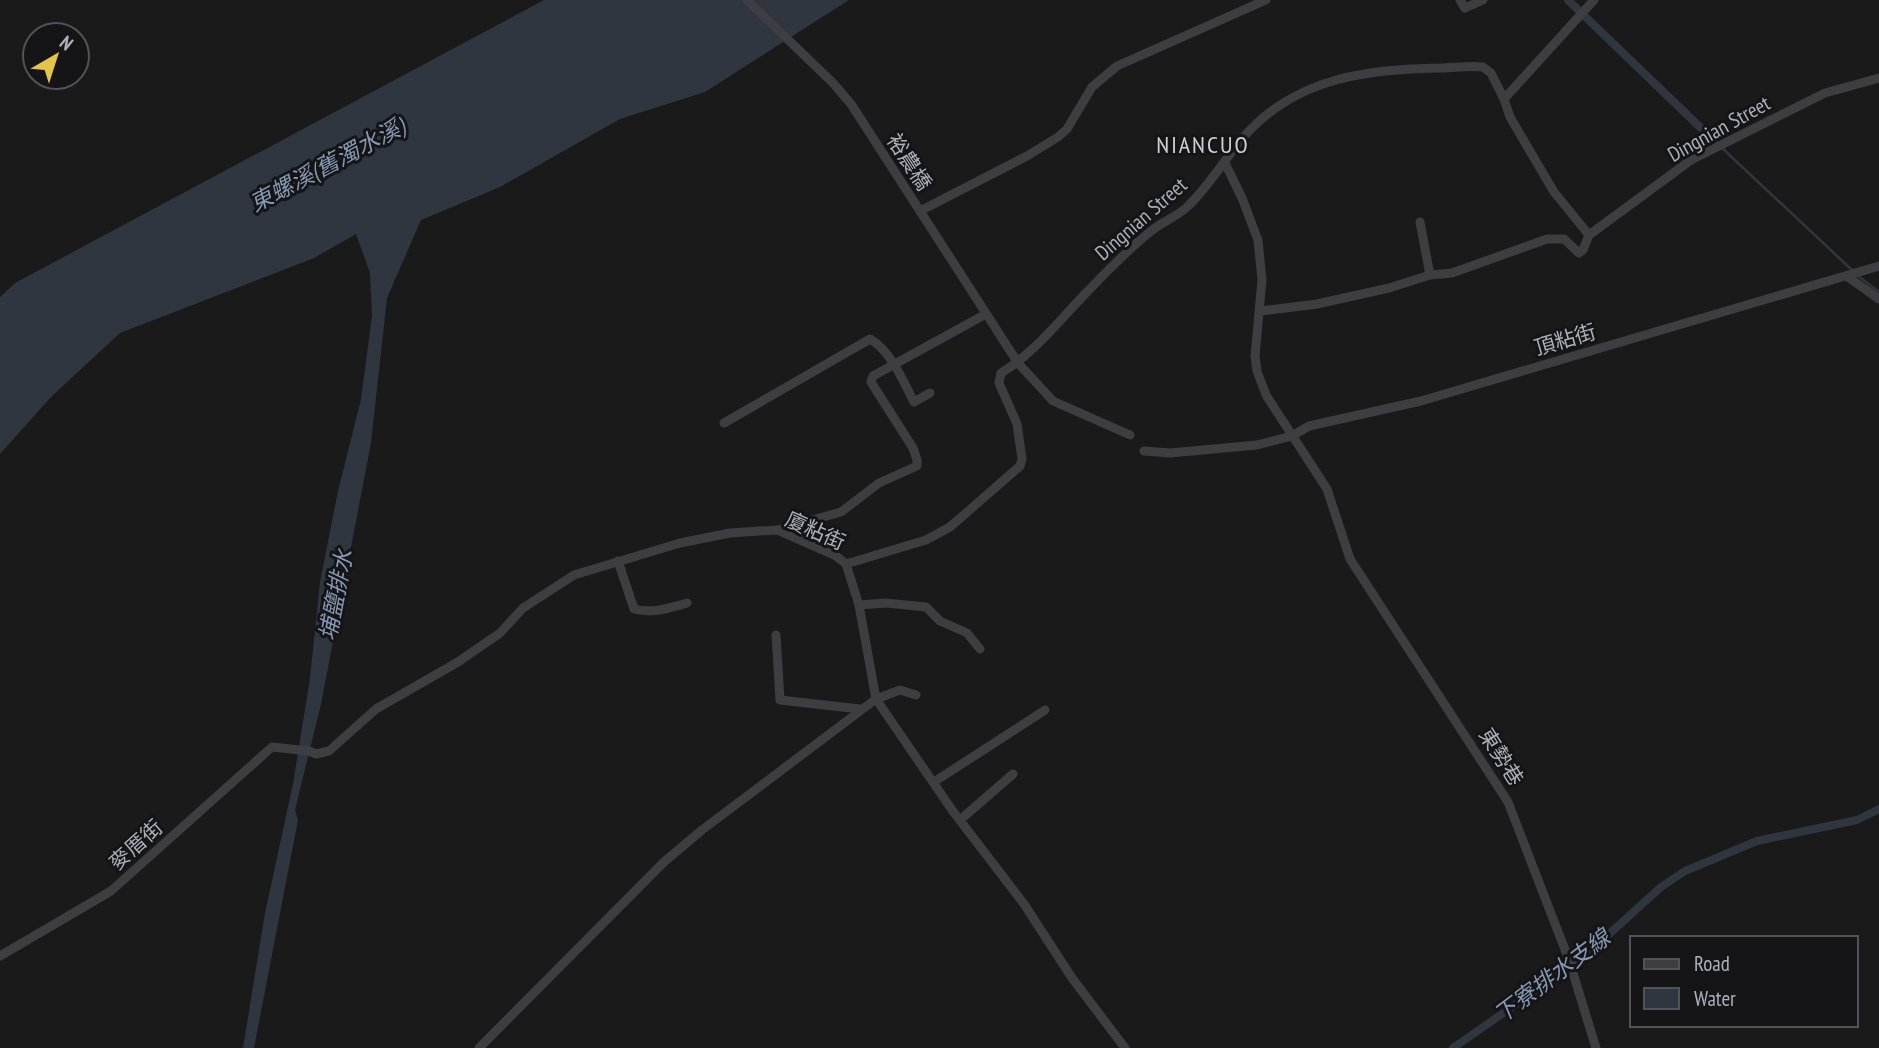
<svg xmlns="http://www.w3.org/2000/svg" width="1879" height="1048" font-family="'PT Sans Narrow','Noto Sans TC',sans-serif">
<rect width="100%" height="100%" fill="#1a1a1b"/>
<polygon fill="#30363f" points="544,0 849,0 705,92 620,119 500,187 421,220 387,298 371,443 321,704 295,810 298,820 254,1048 243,1048 265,913 293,784 310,678 320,582 338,491 361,399 372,316 370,273 356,234 314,258 120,333 51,397 0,454 0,297 15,283"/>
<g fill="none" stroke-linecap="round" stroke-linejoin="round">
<g stroke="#30363f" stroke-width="2.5">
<polyline points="1704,131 1717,143"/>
<polyline points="1722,148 1852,270"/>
<polyline points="1857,275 1879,292"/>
</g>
<g stroke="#30363f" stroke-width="8">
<polyline points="1568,0 1704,131"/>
<polyline points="1453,1048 1585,956 1661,887 1685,871 1757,841 1857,820 1879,809"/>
</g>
<g stroke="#3d3d42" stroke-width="9">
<polyline points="747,0 833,83 851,104 1018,363 1053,401 1130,435"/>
<polyline points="1460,0 1465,8 1483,0"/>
<polyline points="1504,99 1594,0"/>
<polyline points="1225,163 1242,198 1258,240 1262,280 1255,356 1257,371 1266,395 1327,489 1350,559 1508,802 1569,960 1596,1048"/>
<polyline points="920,211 1027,156 1058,137 1067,129 1092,87 1117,66 1266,0"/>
<polyline points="1420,222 1430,275"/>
<polyline points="1848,277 1879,299"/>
<polyline points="1261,311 1317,304 1389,288 1430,275 1452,273 1547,239 1564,239 1579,253 1583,250 1589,235 1691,160 1825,93 1879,78"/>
<path d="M724,423l146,-84c21,12 33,42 44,63l16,-9"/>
<polyline points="1144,451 1170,453 1257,445 1292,436 1309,426 1421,401 1879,266"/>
<polyline points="777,530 841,512 879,483 917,466 917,460 913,448 871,382 873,376 986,314"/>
<path d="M618,561l16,48c18,5 35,-1 53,-6"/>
<path d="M846,564l80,-24 24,-13 70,-61 2,-7 -5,-35 -18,-41 2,-10c35,-21 60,-55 88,-83 20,-21 40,-41 62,-59 11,-9 25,-14 35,-23 25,-23 41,-54 64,-78 51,-53 120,-61 191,-62 13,0 28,-3 42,-1l8,6 13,26 6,18 44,75 35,43"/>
<polyline points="859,605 886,603 926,607 940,621 967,633 980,649"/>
<polyline points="776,635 780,700 860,709"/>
<polyline points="934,782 1045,710"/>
<polyline points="960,820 1013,774"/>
<polyline points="0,956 111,891 272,747 309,751 316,754 329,751 376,709 458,662 500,633 523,608 574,575 680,543 730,533 777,530 836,556 846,564 859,605 876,699 952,810 1024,904 1072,978 1125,1048"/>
<polyline points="479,1048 664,862 702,830 876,699 900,690 916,695"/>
</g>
</g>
<g text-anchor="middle" stroke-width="6" stroke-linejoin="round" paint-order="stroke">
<g font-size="21" fill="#adafba" stroke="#151417">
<text transform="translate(1719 129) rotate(-29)" y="7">Dingnian Street</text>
<text transform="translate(909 162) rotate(57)" y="7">裕農橋</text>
<text transform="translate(1141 219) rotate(-41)" y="7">Dingnian Street</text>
<text transform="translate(1565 340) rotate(-16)" y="7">頂粘街</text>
<text transform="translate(815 531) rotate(24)" y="7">廈粘街</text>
<text transform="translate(1501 757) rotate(58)" y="7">東勢巷</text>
<text transform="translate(136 845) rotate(-42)" y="7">麥厝街</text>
</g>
<g font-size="23" font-style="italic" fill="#8798b2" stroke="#151417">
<text transform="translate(327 165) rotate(-28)" y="8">東螺溪(舊濁水溪)</text>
<text transform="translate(336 595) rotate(-79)" y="8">埔鹽排水</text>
<text transform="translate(1552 976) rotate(-37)" y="8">下寮排水支線</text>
</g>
<g font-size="24" letter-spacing="2" fill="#cecfd6" stroke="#151417">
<text x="1203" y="153">NIANCUO</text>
</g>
</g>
<rect x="1630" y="936" width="228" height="91" fill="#151417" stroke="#525258" stroke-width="2"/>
<rect x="1644" y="959" width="35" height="10" fill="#3d3d42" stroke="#525258" stroke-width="2"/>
<text x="1694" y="971" font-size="21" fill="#adafba">Road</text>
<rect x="1644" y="988" width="35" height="21" fill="#30363f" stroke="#525258" stroke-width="2"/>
<text x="1694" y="1006" font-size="21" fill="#adafba">Water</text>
<g transform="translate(56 56) rotate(39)"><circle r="33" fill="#151417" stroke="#525258" stroke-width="2"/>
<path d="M0-5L12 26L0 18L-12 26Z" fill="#e4c549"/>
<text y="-10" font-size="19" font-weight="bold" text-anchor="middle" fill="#adafba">N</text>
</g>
</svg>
